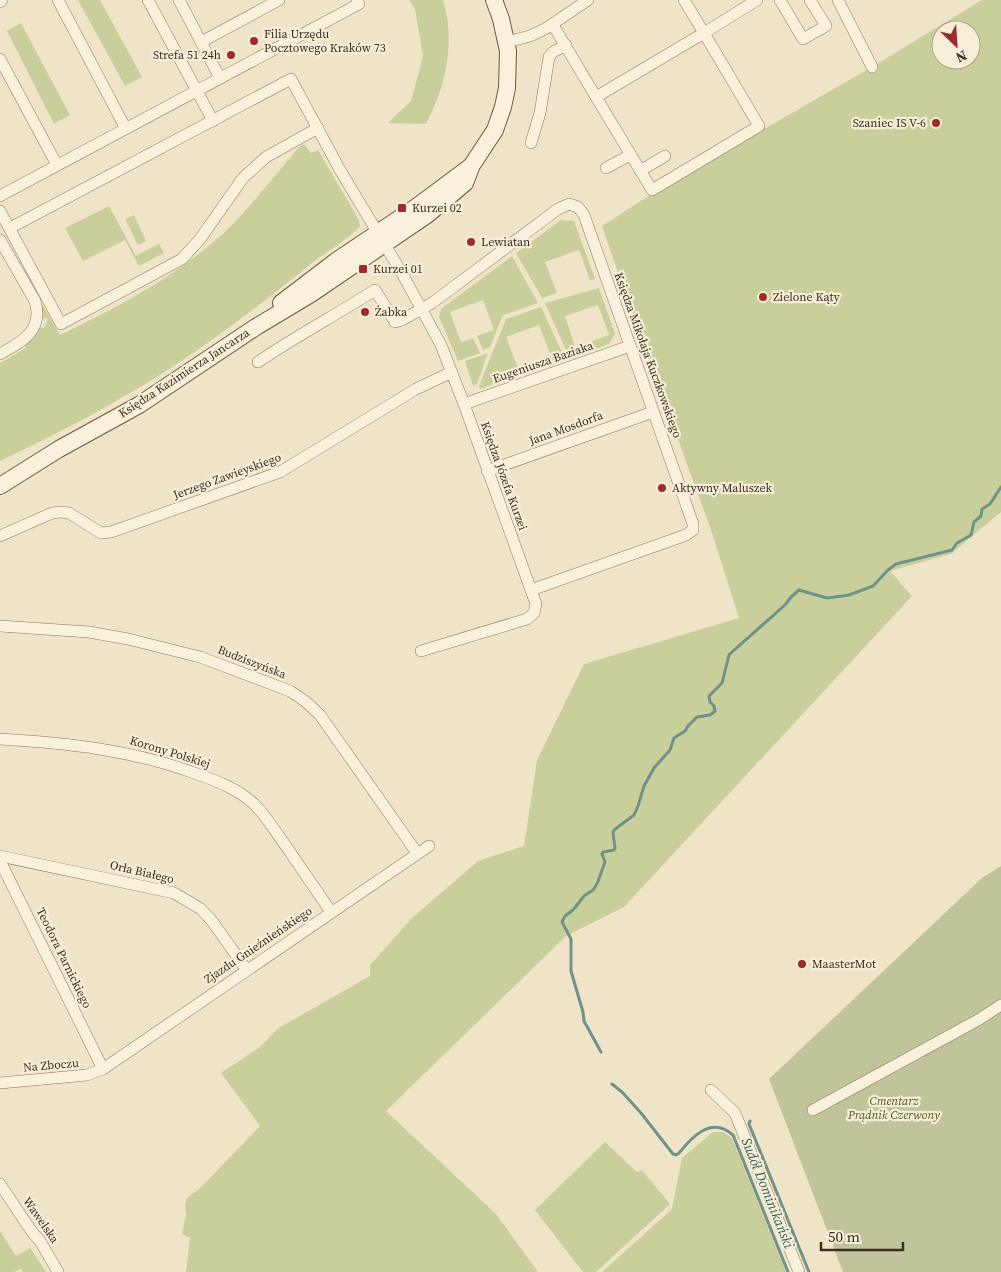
<svg xmlns="http://www.w3.org/2000/svg" width="1001" height="1272" font-family="'Source Serif 4',serif">
<rect width="100%" height="100%" fill="#f0e4c8"/>
<g fill="#c9cf9b" fill-rule="evenodd">
<polygon points="78,0 100,0 142,77 125,86"/>
<path d="M409,0h34c13,42 3,86 -17,124l-38,-1 23,-22 12,-45 -8,-47z"/>
<path d="M982,0h19v512l-50,42 -61,17 22,25 -288,311 -58,29 -180,175 110,103 42,58h-352l4,-34 -8,-4 4,-19 -1,-12 2,-5 13,-10 60,-62 -39,-53 39,-26 17,-18 93,-53v-11l42,-47 66,-57 46,-15 13,-86 47,-96 155,-46 -28,-88 -79,-217 -30,-87 48,-31 227,-131zM941,30h30v30h-30z"/>
<polygon points="21,23 70,115 54,124 7,31"/>
<path d="M304,144l7,9 7,-3 41,70 1,6c-15,17 -37,27 -54,42 -45,36 -91,72 -140,103 -53,34 -109,63 -166,90v-98l26,-15 -1,-3 13,-18 6,1 4,-9 -6,-2 -3,-18 21,36c52,-25 105,-53 150,-90 34,-28 61,-66 90,-99z"/>
<polygon points="109,206 136,256 159,244 164,253 139,266 125,240 83,261 65,228"/>
<polygon points="134,215 146,241 138,245 125,219"/>
<polygon points="561,220 574,221 595,279 590,280 579,250 545,262 557,293 542,298 516,253"/>
<polygon points="512,256 538,303 503,315 490,347 483,350 477,336 494,330 483,300 450,312 461,342 473,338 480,353 458,361 439,317 441,309"/>
<polygon points="599,288 615,334 609,344 595,349 592,341 609,335 598,305 565,316 575,347 588,343 591,349 569,357 545,303"/>
<polygon points="541,307 565,359 536,370 533,362 551,356 539,325 506,337 518,368 530,364 532,371 480,389 479,386 506,319"/>
<polygon points="488,353 477,384 473,386 465,361"/>
<polygon points="713,1132 723,1132 732,1138 786,1272 602,1272 672,1209 682,1158"/>
<polygon points="605,1142 637,1172 642,1170 670,1204 596,1272 583,1272 535,1210"/>
<polygon points="0,1231 16,1256 30,1248 46,1272 23,1272 21,1269 14,1272 0,1272"/>
</g>
<polygon fill="#bfc49a" points="1001,866 1001,1272 843,1272 769,1079 982,878"/>
<g fill="none" stroke-linecap="round" stroke-linejoin="round">
<g stroke="#6f938a" stroke-width="3">
<polyline points="601,1052 584,1021 583,1012 571,971 571,939 562,922 565,916 573,910 584,896 593,890 597,884 605,862 602,854 603,852 614,850 615,848 613,833 614,830 634,815 638,806 644,786 654,768 670,750 674,738 685,731 688,726 697,717 710,715 715,711 714,706 710,702 709,696 722,683 729,655 732,652 785,605 791,597 799,590 827,598 849,595 873,586 888,570 896,564 952,550 957,543 971,535 974,522 981,516 982,509 990,504 1001,487"/>
<path d="M612,1084l10,8 19,21 32,41 3,1 3,-2c14,-17 32,-37 54,-18l55,137"/>
<polyline points="750,1121 749,1124 809,1272"/>
</g>
<defs>
<g id="street">
<polyline points="58,0 126,129"/>
<polyline points="148,0 213,121"/>
<polyline points="179,0 220,78"/>
<polyline points="684,0 704,33 596,97 652,190 759,126 704,33 757,0"/>
<polyline points="780,0 803,39 826,26 810,0"/>
<polyline points="838,0 872,67"/>
<polyline points="0,2 2,0"/>
<polyline points="553,25 596,97"/>
<polyline points="201,42 279,0"/>
<polyline points="507,42 530,36 545,29 588,0"/>
<polyline points="0,59 57,165"/>
<polyline points="531,143 540,113 549,57 553,52 566,45"/>
<polyline points="606,168 630,155"/>
<polyline points="640,171 665,156"/>
<polyline points="0,196 359,4 357,0"/>
<polyline points="0,211 61,324 182,259 200,239 243,178 266,157 318,128"/>
<polyline points="10,228 291,79 340,170 403,275 441,345 464,404 536,604 534,613 527,619 421,651"/>
<path d="M0,240l35,61c9,29 -13,41 -35,53"/>
<path d="M258,362c38,-26 78,-47 117,-72l20,32 7,-2 30,-17 126,-94 11,-5 9,3 6,8 109,309v6l-7,5 -155,55"/>
<polyline points="464,404 630,346"/>
<polyline points="487,471 653,412"/>
<polyline points="0,536 52,513 61,512 69,513 101,533 111,532 280,472 416,389 452,372"/>
<polyline points="0,626 89,632 128,639 200,657 290,691 305,701 320,715 417,853"/>
<path d="M0,739c67,4 133,11 197,35 20,7 41,15 57,30 13,13 23,30 34,45 14,21 29,42 43,63"/>
<polyline points="0,856 174,893 201,909 212,921 246,969"/>
<polyline points="0,861 103,1069"/>
<polyline points="0,1083 87,1075 103,1069 429,846"/>
<polyline points="711,1090 735,1113 799,1272"/>
<polyline points="813,1110 978,1020 1001,1005"/>
<polyline points="0,1184 32,1232 40,1241 58,1272"/>
</g>
<g id="secondary">
<polyline points="281,303 336,261 415,208 470,167"/>
<polyline points="0,486 59,449 139,405 256,327 311,294 427,215 465,183 472,165 495,130 503,107 507,88 508,51 501,19 494,0"/>
</g>
</defs>
<use href="#street" stroke="#8d765c" stroke-width="12"/>
<use href="#secondary" stroke="#6f573f" stroke-width="18"/>
<use href="#street" stroke="#faf1dc" stroke-width="11"/>
<use href="#secondary" stroke="#faf1dc" stroke-width="16"/>
</g>
<g fill="#9e2a2b" stroke="#f7eed8" stroke-width="2">
<circle cx="254" cy="41" r="5"/>
<circle cx="231" cy="55" r="5"/>
<circle cx="936" cy="123" r="5"/>
<rect x="397" y="203" width="10" height="10" rx="2.5"/>
<circle cx="471" cy="242" r="5"/>
<rect x="358" y="264" width="10" height="10" rx="2.5"/>
<circle cx="763" cy="297" r="5"/>
<circle cx="365" cy="312" r="5"/>
<circle cx="662" cy="488" r="5"/>
<circle cx="802" cy="964" r="5"/>
</g>
<g text-anchor="middle" stroke-width="4.5" stroke-linejoin="round" paint-order="stroke">
<g font-size="12" fill="#3d2e20" stroke="#f7eed8" text-anchor="start">
<text x="264" y="38">Filia Urzędu<tspan x="264" dy="14">Pocztowego Kraków 73</tspan></text>
<text x="221" y="59" text-anchor="end">Strefa 51 24h</text>
<text x="926" y="127" text-anchor="end">Szaniec IS V-6</text>
<text x="412" y="212">Kurzei 02</text>
<text x="481" y="246">Lewiatan</text>
<text x="373" y="273">Kurzei 01</text>
<text x="773" y="301">Zielone Kąty</text>
<text x="375" y="316">Żabka</text>
<text x="672" y="492">Aktywny Maluszek</text>
<text x="812" y="968">MaasterMot</text>
</g>
<g font-size="12" fill="#3d2e20" stroke="#f7eed8">
<text transform="translate(648 355) rotate(70)" y="4">Księdza Mikołaja Kuczkowskiego</text>
<text transform="translate(543 362) rotate(-19)" y="4">Eugeniusza Baziaka</text>
<text transform="translate(184 373) rotate(-33)" y="4">Księdza Kazimierza Jancarza</text>
<text transform="translate(566 428) rotate(-20)" y="4">Jana Mosdorfa</text>
<text transform="translate(227 476) rotate(-20)" y="4">Jerzego Zawieyskiego</text>
<text transform="translate(504 476) rotate(70)" y="4">Księdza Józefa Kurzei</text>
<text transform="translate(252 662) rotate(21)" y="4">Budziszyńska</text>
<text transform="translate(170 752) rotate(17)" y="4">Korony Polskiej</text>
<text transform="translate(142 872) rotate(13)" y="4">Orła Białego</text>
<text transform="translate(258 945) rotate(-34)" y="4">Zjazdu Gnieźnieńskiego</text>
<text transform="translate(64 958) rotate(64)" y="4">Teodora Parnickiego</text>
<text transform="translate(51 1065) rotate(-5)" y="4">Na Zboczu</text>
<text transform="translate(41 1220) rotate(55)" y="4">Wawelska</text>
</g>
<g font-size="12" font-style="italic" fill="#4d5a26" stroke="#f7eed8">
<text x="894" y="1105">Cmentarz<tspan x="894" dy="14">Prądnik Czerwony</tspan></text>
</g>
<g font-size="14" font-style="italic" fill="#2f5d5a" stroke="#f7eed8">
<text transform="translate(768 1193) rotate(68)" y="5">Sudół Dominikański</text>
</g>
</g>
<g transform="translate(956 45) rotate(155)"><circle r="24" fill="#f7eed8" stroke="#ada18e"/>
<path d="M0-4L9 19L0 12L-9 19Z" fill="#9e2a2b"/>
<text y="-8" font-size="14" font-weight="bold" text-anchor="middle" fill="#3d2e20">N</text>
</g>
<path d="M821 1242v8h82v-8" fill="none" stroke="#3d2e20" stroke-width="2.5"/>
<text x="828" y="1242" font-size="15" fill="#3d2e20" stroke="#f7eed8" stroke-width="4" paint-order="stroke">50 m</text>
</svg>
